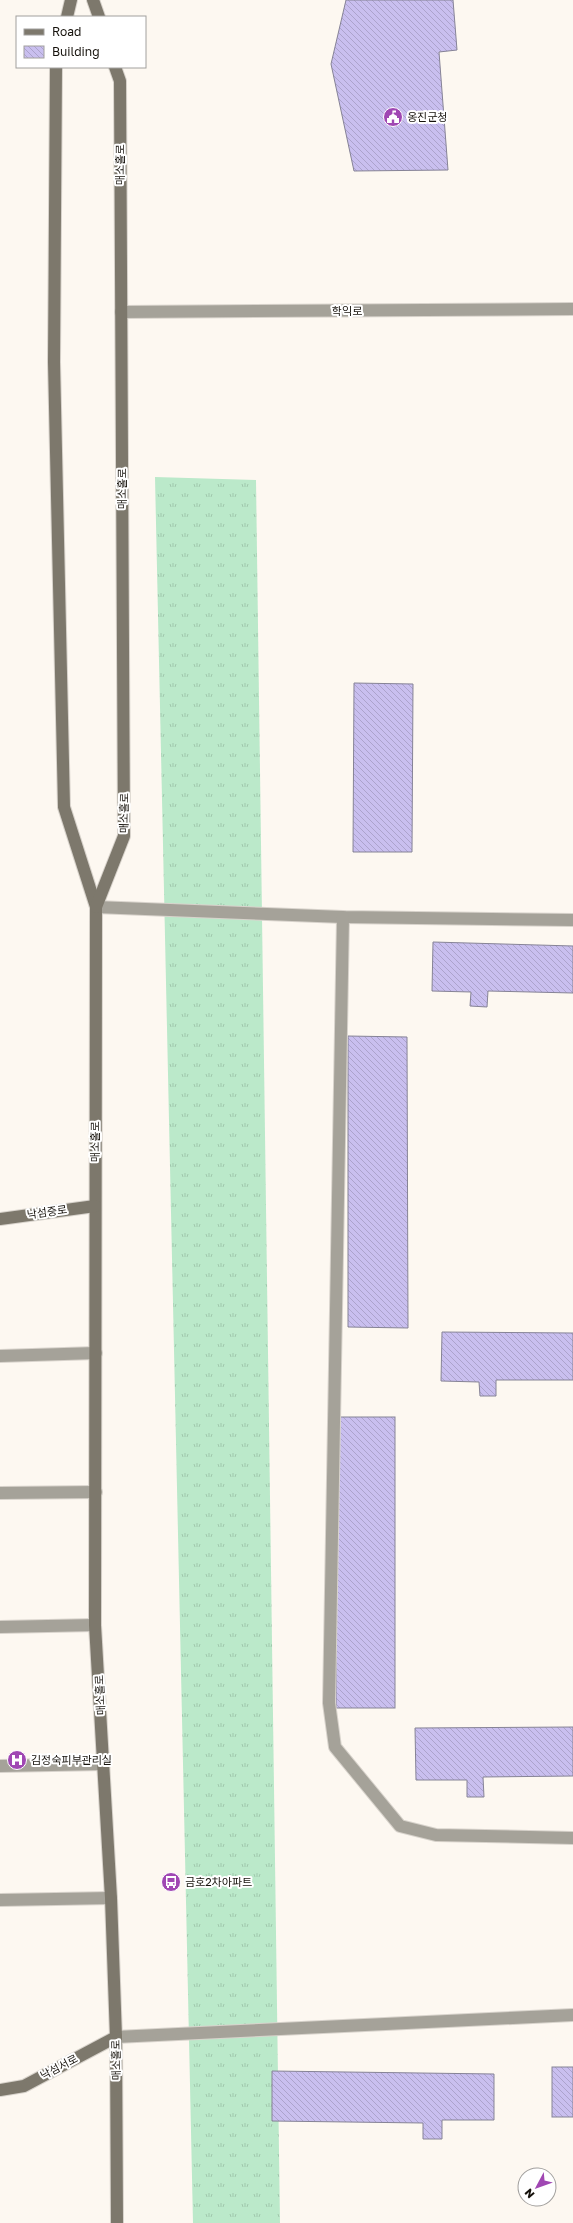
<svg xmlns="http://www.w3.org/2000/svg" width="573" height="2223" font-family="'Golos Text','Noto Sans KR',sans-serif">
<defs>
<pattern id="grass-tufts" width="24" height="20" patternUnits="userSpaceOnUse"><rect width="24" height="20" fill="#bbe9ca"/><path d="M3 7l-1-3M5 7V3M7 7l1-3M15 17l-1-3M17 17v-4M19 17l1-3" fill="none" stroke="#a0c7ac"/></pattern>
<pattern id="building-back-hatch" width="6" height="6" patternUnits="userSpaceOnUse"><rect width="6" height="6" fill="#c9bfef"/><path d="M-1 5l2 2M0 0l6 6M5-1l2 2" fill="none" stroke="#aca3cc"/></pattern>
</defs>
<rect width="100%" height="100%" fill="#fdf8f1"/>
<polygon fill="url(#grass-tufts)" points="155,477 256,480 280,2223 193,2223"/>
<g fill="url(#building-back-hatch)" stroke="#868396">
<polygon points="346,0 453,0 457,50 439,52 448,170 354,171 331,64"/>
<polygon points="354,683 413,684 412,852 353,852"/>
<polygon points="433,942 573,946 573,993 488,991 487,1007 470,1006 471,992 432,991"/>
<polygon points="348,1036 407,1037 408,1328 348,1327"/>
<polygon points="442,1332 573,1333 573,1380 496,1380 496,1396 480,1396 479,1382 441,1381"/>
<rect x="336" y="1417" width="59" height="291"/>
<polygon points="573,1727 573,1776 483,1777 484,1797 467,1797 467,1780 416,1780 415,1728"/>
<rect x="552" y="2067" width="21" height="50"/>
<polygon points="272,2071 494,2074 494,2120 442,2120 442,2139 423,2139 423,2123 272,2121"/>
</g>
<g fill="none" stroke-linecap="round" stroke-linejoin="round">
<defs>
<g id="street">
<polyline points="121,312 573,309"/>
<polyline points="96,907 343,917 573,920"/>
<polyline points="343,917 329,1703 335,1747 400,1826 436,1835 573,1838"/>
<polyline points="0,1356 96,1353"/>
<polyline points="0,1493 96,1492"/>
<polyline points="0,1627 95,1625"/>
<polyline points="0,1766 104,1764"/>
<polyline points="0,1900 111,1898"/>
<polyline points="116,2037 573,2015"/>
</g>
<g id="secondary">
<polyline points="93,0 99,17"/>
<polyline points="67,17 71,0"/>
<polyline points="56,67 54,362 64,807 96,907 95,1625 111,1898 116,2037 117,2223"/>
<polyline points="96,907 124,836 120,81 115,67"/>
<polyline points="0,1219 95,1206"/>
<polyline points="0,2090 24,2086 116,2037"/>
</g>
</defs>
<use href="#street" stroke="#d8d3cc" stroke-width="14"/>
<use href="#secondary" stroke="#d8d3cc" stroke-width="14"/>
<use href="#street" stroke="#a5a299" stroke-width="12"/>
<use href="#secondary" stroke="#7d786c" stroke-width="12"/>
</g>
<defs>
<symbol id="civic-disc" viewBox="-11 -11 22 22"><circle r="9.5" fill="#a047b3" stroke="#fff"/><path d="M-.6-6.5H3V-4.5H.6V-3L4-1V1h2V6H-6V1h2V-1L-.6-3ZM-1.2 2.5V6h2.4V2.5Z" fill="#fff"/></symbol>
<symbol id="hospital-disc" viewBox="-11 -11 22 22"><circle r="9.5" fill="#a047b3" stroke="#fff"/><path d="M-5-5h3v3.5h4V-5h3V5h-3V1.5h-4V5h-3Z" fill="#fff"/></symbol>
<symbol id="bus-disc" viewBox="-11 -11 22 22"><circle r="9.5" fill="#a047b3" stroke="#fff"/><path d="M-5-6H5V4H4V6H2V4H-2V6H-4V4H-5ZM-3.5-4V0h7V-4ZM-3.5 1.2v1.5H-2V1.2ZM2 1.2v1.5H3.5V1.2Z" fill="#fff"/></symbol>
</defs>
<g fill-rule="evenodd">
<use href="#civic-disc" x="382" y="106" width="22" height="22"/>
<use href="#hospital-disc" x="6" y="1749" width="22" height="22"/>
<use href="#bus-disc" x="160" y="1871" width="22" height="22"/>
</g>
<g text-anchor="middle" stroke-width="4" stroke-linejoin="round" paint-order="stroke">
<g font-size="11" fill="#16120c" stroke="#fff" text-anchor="start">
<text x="407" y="121">옹진군청</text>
<text x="31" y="1764">김정숙피부관리실</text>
<text x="185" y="1886">금호2차아파트</text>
</g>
<g font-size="11" fill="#16120c" stroke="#fff">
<text transform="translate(120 165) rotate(-90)" y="4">매소홀로</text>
<text x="347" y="315">학익로</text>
<text transform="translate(122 489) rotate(-90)" y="4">매소홀로</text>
<text transform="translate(124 813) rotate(-89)" y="4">매소홀로</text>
<text transform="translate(95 1142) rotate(-90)" y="4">매소홀로</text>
<text transform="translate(47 1212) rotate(-8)" y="4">낙섬중로</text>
<text transform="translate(100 1695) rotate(-93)" y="4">매소홀로</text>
<text transform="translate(116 2060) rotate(-91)" y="4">매소홀로</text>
<text transform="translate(59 2067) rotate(-28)" y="4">낙섬서로</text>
</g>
</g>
<rect x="16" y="16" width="130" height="52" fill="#ffffff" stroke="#a2a09e"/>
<rect x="24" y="29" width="20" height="6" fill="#7d786c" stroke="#a2a09e"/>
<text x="52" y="36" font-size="12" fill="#16120c">Road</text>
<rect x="24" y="46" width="20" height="12" fill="url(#building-back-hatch)" stroke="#a2a09e"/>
<text x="52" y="56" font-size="12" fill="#16120c">Building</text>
<g transform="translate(537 2187) rotate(229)"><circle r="19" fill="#ffffff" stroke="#a2a09e"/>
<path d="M0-3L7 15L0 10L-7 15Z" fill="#a047b3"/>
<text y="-6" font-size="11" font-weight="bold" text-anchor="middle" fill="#16120c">N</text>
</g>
</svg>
